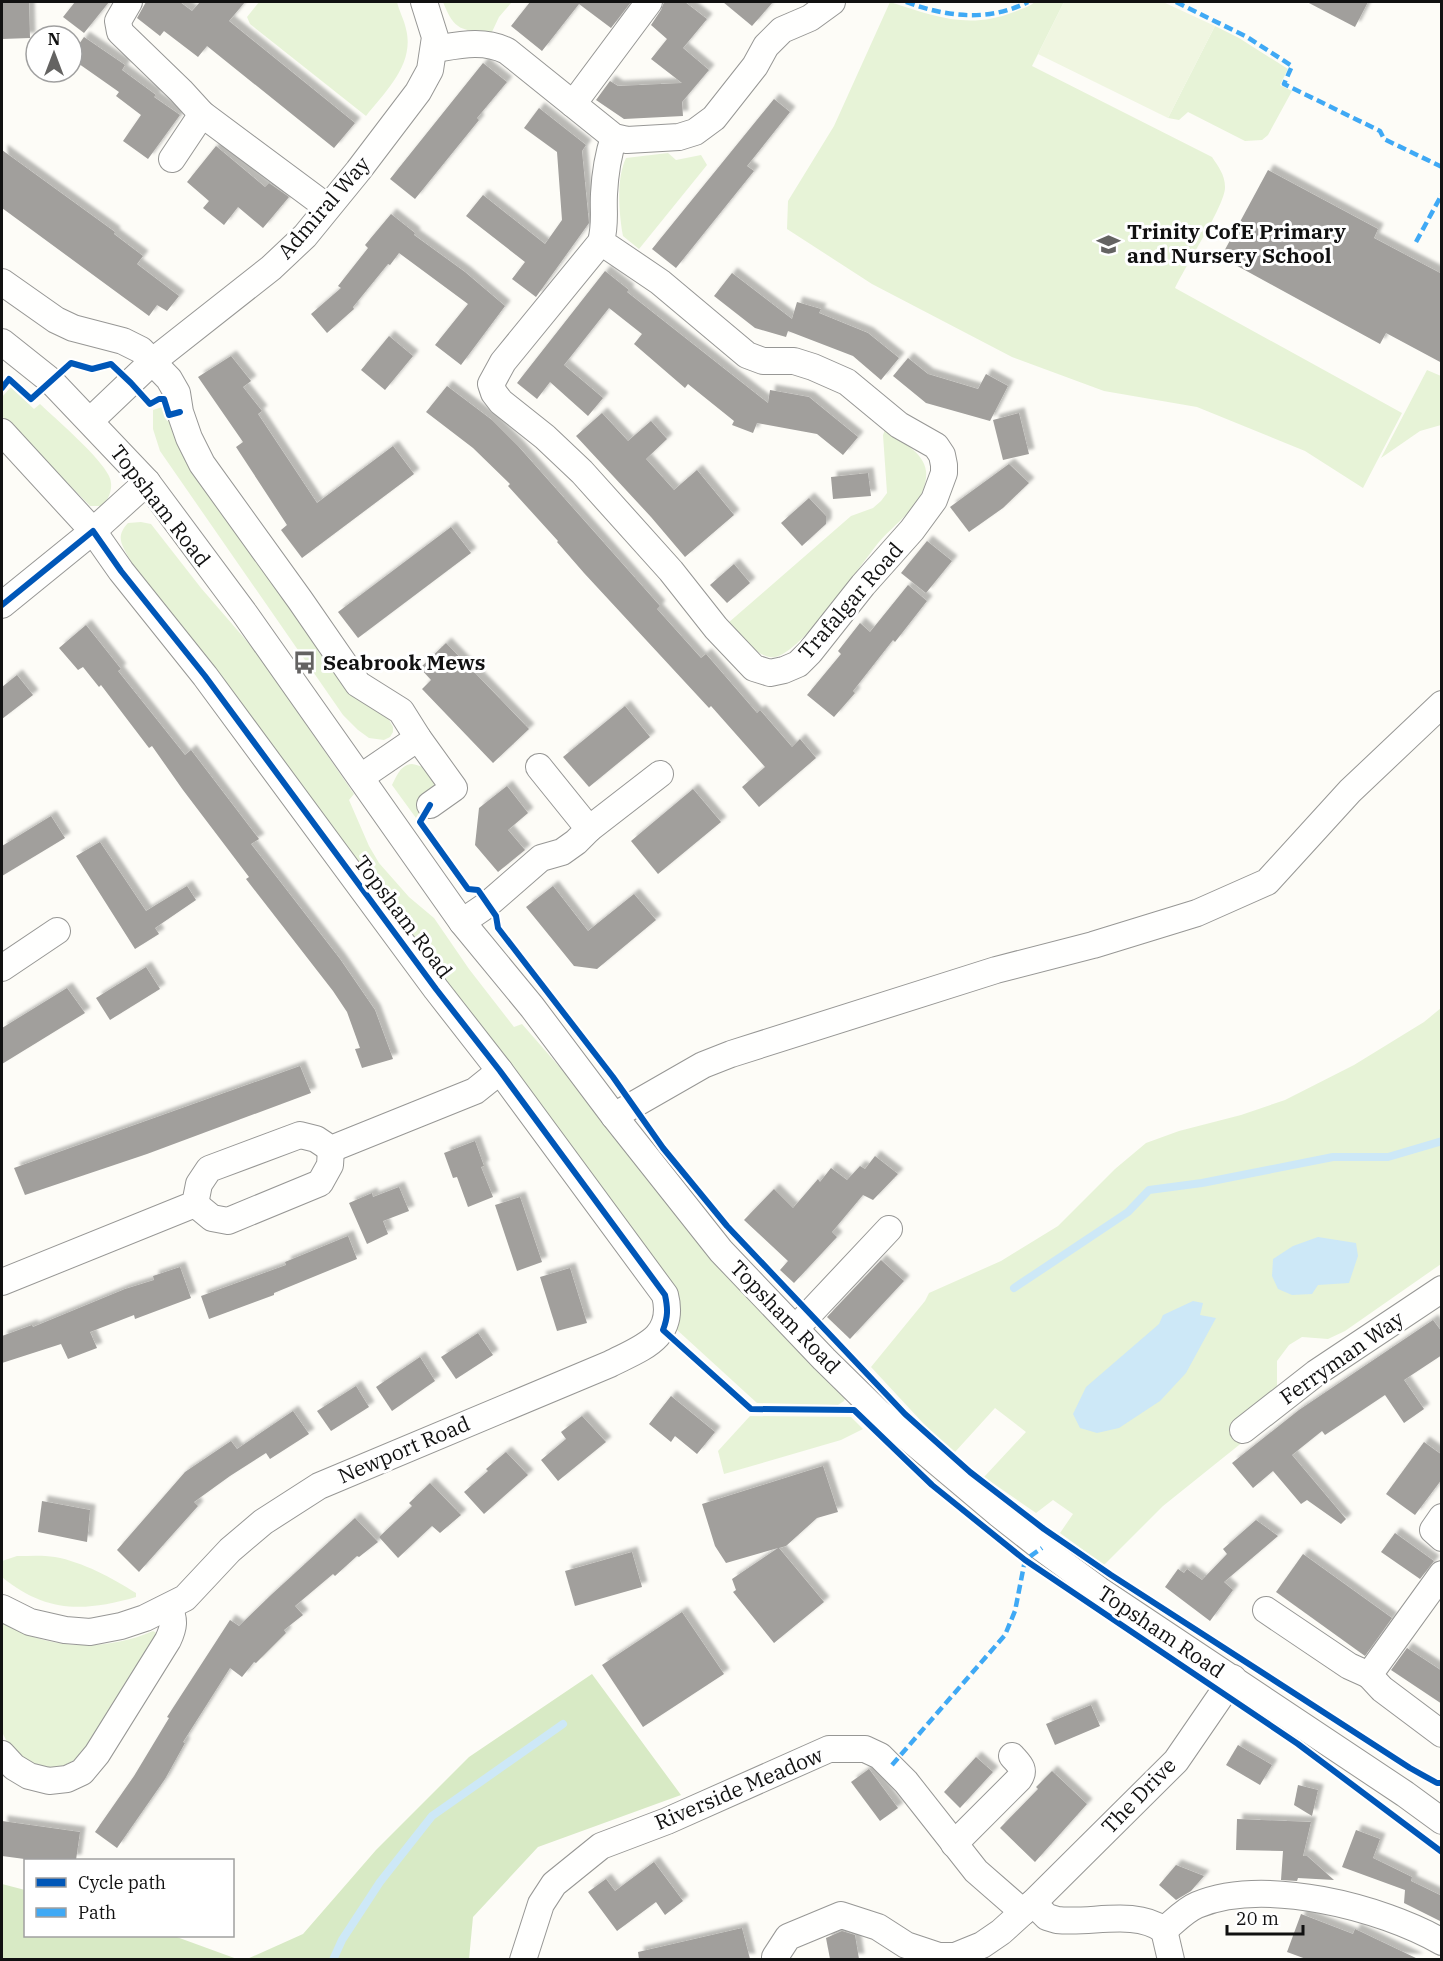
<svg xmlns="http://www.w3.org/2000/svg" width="1443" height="1961" font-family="'IBM Plex Serif',serif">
<defs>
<filter id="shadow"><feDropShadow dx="5.5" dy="-5.5" stdDeviation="1.5" flood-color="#0004"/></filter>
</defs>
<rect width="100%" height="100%" fill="#fdfcf7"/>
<g fill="#e7f3d7">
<path d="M259,2h138c2,9 7,17 9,27 9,35 -20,62 -40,87l-116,-92 -3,-7z"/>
<path d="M443,2h69l-13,15 -8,17c-30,-5 -36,-2 -48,-32z"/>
<path d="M890,2c44,14 78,28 124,10 7,-3 15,-5 21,-10h29l-32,64 180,91c6,9 13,18 13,30 1,17 -41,81 -50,101l227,125 -39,75 -58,-37 -108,-44 -93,-16 -92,-34 -140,-73 -85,-55 1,-28 46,-75z"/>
<polygon points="1215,26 1239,38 1288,69 1280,85 1292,91 1268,135 1262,140 1245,141 1188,112 1179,120 1168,118"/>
<path d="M668,153l8,7 25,-5 6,10 -68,84 -16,-13c-4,-23 -7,-57 3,-78z"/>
<polygon points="1427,370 1441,376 1441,425 1420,431 1381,458"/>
<path d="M11,387l23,22 6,-5c17,16 60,53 69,72 5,10 1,22 -7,30h-12l-88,-90v-19z"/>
<polygon points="162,407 167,421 174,420 217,502 246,548 343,681 387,716 393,727 393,732 390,737 384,740 369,738 358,730 343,715 160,451 153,429 153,410"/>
<path d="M885,430c14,10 39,22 41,41 1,8 -2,20 -7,27 -10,17 -27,29 -40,44 -19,23 -77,111 -104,115 -16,3 -37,-23 -47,-34l123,-107 22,-8 8,-7 6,-8 -4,-58z"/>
<path d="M141,522l10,2 50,64 56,65 97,141 -5,6 20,46 10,17 30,34 25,21 35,51 45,58 8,-3 324,371 -2,6 -6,4 -81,-2 -81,-74c8,-18 1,-31 -7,-47l-538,-720c-8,-16 -17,-24 -3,-39z"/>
<path d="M412,764c41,8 16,35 4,54l-24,-33c5,-9 8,-20 20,-21z"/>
<polygon points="1441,1008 1441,1264 1345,1331 1328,1339 1302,1337 1289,1345 1277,1361 1277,1386 1232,1425 1244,1441 1163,1506 1104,1565 1060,1533 1073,1514 1053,1500 1036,1513 984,1477 1026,1432 995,1408 955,1452 935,1436 871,1367 925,1301 929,1293 1001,1261 1058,1226 1115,1169 1146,1143 1179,1131 1241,1115 1285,1100 1354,1065 1424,1022"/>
<polygon points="750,1416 851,1417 863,1429 841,1440 724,1474 718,1451"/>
<path d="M17,1556c12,0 26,-1 38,1 28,5 57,21 81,36v4c-52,15 -90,16 -134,-20v-16z"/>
<path d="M2,1622c45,28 103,30 151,9l6,3 -76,122 -18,9 -15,4 -11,-1 -26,-14 -11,-22z"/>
</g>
<g fill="#d8eac5">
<polygon points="592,1674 681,1795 538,1847 473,1917 469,1959 247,1959 303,1934 376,1850 469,1757"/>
<polygon points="2,1884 25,1890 26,1936 174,1936 237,1959 2,1959"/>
</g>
<polygon fill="#f0f6e1" points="1064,2 1163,2 1215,26 1168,118 1038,54"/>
<g fill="#cde8f7">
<polygon points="1318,1237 1356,1243 1358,1256 1349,1283 1318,1285 1312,1294 1292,1295 1278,1289 1272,1276 1273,1259 1293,1246"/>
<polygon points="1193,1301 1203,1303 1200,1315 1216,1318 1186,1373 1160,1401 1119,1428 1097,1433 1080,1428 1073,1414 1086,1387 1159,1324 1163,1315"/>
</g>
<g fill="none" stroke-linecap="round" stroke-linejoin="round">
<g stroke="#cde8f7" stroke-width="8">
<polyline points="1014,1288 1128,1212 1149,1190 1202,1183 1333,1157 1388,1157 1442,1141"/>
<polyline points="333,1960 342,1940 380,1882 432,1816 563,1724"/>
</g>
</g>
<g fill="#a19f9c" filter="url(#shadow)">
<polygon points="2,2 29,2 30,38 2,39"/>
<polygon points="75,2 109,2 84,33 63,17"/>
<polygon points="146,2 180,2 192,11 200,2 245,2 229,21 355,123 334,148 207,46 198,57 164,31 160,36 137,18"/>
<polygon points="530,2 631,2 611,28 579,4 542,51 511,26"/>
<polygon points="664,2 685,2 707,19 683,48 709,70 682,102 683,116 624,119 596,100 610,81 618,86 682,83 651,59 667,39 651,25 661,10"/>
<polygon points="723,2 773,2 752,26"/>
<polygon points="1307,2 1368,2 1355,27"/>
<polygon points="84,37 125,65 122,70 156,95 154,97 180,115 148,159 123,141 141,115 116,96 119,92 72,59 72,54"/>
<polygon points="483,63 507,82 477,118 479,120 415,199 390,179"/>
<polygon points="774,99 790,112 747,166 754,171 676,268 652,249"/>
<polygon points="539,108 586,145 582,151 589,223 536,297 512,279 525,262 466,216 483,195 545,244 562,220 557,152 524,128"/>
<polygon points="216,146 265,187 269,183 289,197 263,228 238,207 224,225 203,208 209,201 187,182"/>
<polygon points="2,150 115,232 114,234 143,256 137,264 179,296 167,311 157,305 149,316 2,208"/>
<polygon points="1268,170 1378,229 1374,238 1442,274 1442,363 1386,333 1380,344 1221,257"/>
<polygon points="391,214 415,233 414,235 465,272 505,306 461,365 435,345 468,304 399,253 390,265 388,264 353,307 354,309 327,333 311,314 341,288 338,286 368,248 365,245"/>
<polygon points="605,271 629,290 627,292 768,403 770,390 809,397 858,437 843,455 817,434 757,423 753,433 732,425 734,421 688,384 685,388 634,344 642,334 609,308 564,365 603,398 588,416 550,382 537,399 517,383"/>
<polygon points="732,273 792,319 797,302 821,309 819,313 868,333 899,358 881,380 853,356 788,331 786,337 755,328 714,296"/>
<polygon points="389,336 413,356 385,390 361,370"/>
<polygon points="231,356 251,381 243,387 262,411 258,414 317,503 393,446 414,474 302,558 281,530 287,525 236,447 243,442 198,377"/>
<polygon points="908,358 928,374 978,389 986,374 1008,386 990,421 926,403 893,376"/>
<polygon points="447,386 492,420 518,446 660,606 657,609 701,658 706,654 757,713 760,710 792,747 800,739 816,758 759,807 742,787 765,767 711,706 709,708 584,573 557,542 558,541 508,486 510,484 473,448 426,412"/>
<polygon points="602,413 628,441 651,421 667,439 646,459 674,490 697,470 734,515 685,557 651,517 576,436"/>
<polygon points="1019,413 1029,454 1003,460 993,420"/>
<polygon points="1009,464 1029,483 1003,508 969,532 950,507"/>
<polygon points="868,473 871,496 833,499 831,477"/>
<polygon points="809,498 826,516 826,524 802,546 781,523"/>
<polygon points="451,527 471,553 358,638 338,612"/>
<polygon points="927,541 952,561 926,593 901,573"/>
<polygon points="734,564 750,583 727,603 710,585"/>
<polygon points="908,585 927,601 895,642 893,640 853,691 855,693 834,717 807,695 841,654 838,651 860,623 870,632"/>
<polygon points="86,625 121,669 118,671 185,755 191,750 259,839 251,844 340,959 375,1010 393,1059 362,1068 355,1049 360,1048 347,1012 333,991 246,879 249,877 183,790 152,746 149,748 101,685 99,687 83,667 78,670 59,648"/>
<polygon points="446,643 529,729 493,763 422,689 431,680 420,668"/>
<polygon points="17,675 33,695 2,719 2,687"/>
<polygon points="625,706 650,737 589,787 563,757"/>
<polygon points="507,786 528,813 508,830 525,850 498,872 475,845 479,808"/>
<polygon points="693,789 721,822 658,874 631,841"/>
<polygon points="51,816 65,838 2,876 2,846"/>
<polygon points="100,842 146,911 187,886 196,900 155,928 159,934 135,949 76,856"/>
<polygon points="553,886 588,931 634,894 656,920 597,969 574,966 526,907"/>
<polygon points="146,967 160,989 110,1020 96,998"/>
<polygon points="67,988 85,1013 2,1064 2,1028"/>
<polygon points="300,1066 311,1093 147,1154 25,1195 14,1168"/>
<polygon points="475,1141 484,1166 481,1167 493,1197 468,1207 457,1177 453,1178 444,1153"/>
<polygon points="875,1156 898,1174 873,1200 863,1195 832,1232 837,1237 794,1283 780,1270 788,1261 744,1220 774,1189 793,1208 818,1179 820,1182 831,1168 847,1180 860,1166 865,1169"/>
<polygon points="399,1187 409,1211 383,1221 388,1234 367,1244 349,1203 372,1193 373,1197"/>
<polygon points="520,1197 542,1262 517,1271 495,1205"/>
<polygon points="348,1236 357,1259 274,1293 274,1295 209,1319 201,1296 286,1265 285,1262"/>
<polygon points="881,1260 904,1281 850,1339 827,1317"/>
<polygon points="180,1267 191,1298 135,1319 134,1315 90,1332 97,1348 68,1359 61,1344 2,1363 2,1336 32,1325 33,1327 125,1289 154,1280 153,1276"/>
<polygon points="570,1268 587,1323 557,1331 540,1277"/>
<polygon points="1433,1320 1442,1332 1442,1355 1404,1380 1424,1409 1404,1423 1385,1395 1325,1435 1322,1431 1292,1455 1346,1519 1341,1524 1307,1500 1301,1504 1273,1471 1253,1488 1232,1463 1299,1410"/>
<polygon points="478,1333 493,1355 456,1379 441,1357"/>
<polygon points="420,1357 435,1381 392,1411 376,1387"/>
<polygon points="356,1386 369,1407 331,1431 317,1411"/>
<polygon points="671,1396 715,1432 697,1454 675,1436 671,1442 649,1424"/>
<polygon points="293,1411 309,1434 270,1459 266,1453 230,1476 194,1502 198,1506 139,1572 117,1550 185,1472 231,1441 237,1449"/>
<polygon points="582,1416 606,1442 558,1481 541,1460 566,1439 561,1432"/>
<polygon points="1424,1442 1442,1455 1442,1479 1415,1515 1386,1494"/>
<polygon points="506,1452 528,1475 484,1514 464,1492 488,1471 486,1469"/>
<polygon points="823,1466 838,1512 817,1518 786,1546 779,1548 824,1602 774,1643 733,1592 736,1590 732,1579 778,1548 726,1563 715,1546 702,1504"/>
<polygon points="430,1483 461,1515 440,1533 432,1526 398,1558 379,1537 412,1506 409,1503"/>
<polygon points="42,1501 90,1510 87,1542 38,1532"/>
<polygon points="355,1518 378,1542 359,1557 357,1556 335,1576 333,1574 295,1606 303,1615 284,1630 286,1633 256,1663 254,1662 242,1677 230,1668 183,1742 185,1743 165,1779 117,1848 95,1832 134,1776 169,1718 167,1717 230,1620 239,1626 271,1595"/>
<polygon points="1256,1520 1278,1536 1224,1582 1233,1590 1210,1621 1165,1587 1178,1569 1184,1573 1187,1569 1202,1580 1227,1554 1223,1549"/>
<polygon points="1395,1533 1434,1561 1420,1579 1381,1552"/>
<polygon points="632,1552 642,1587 575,1606 565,1571"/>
<polygon points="1303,1554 1392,1618 1365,1656 1276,1592"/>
<polygon points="682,1612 724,1674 643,1727 602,1665"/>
<polygon points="1407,1648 1442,1671 1442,1704 1391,1670"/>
<polygon points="1091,1705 1100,1726 1055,1745 1046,1724"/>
<polygon points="1238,1745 1272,1765 1260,1785 1226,1765"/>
<polygon points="976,1757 993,1772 960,1808 944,1792"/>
<polygon points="869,1769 898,1808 880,1821 851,1782"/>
<polygon points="1052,1771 1087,1804 1035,1862 1000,1828 1038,1789 1036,1787"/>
<polygon points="1298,1785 1318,1790 1312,1816 1294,1805"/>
<polygon points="1237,1819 1311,1822 1303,1856 1307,1856 1334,1880 1298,1878 1297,1881 1281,1880 1283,1851 1236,1850"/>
<polygon points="2,1821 80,1832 76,1860 32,1860 2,1856"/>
<polygon points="1356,1830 1380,1839 1373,1858 1412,1877 1411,1881 1442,1896 1442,1922 1404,1903 1405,1890 1342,1867"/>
<polygon points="654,1862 683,1901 665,1915 656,1902 617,1931 588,1892 606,1879 615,1891"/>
<polygon points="1176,1865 1204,1876 1191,1891 1176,1900 1159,1885"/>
<polygon points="1301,1914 1353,1934 1355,1929 1418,1959 1306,1959 1287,1952"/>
<polygon points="742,1928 750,1959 639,1959 638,1952"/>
<polygon points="842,1931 855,1935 859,1959 830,1959 826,1938"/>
</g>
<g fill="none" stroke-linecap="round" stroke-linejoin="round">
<defs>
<g id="minor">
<polyline points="129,2 118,21 120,32 181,91 202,114 327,207"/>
<path d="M435,49c24,-4 49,-10 72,2l107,86 13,3 52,-3 16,-5 19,-14 41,-52 11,-20 16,-16 28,-12 22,-16"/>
<polyline points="573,104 649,2"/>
<polyline points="172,159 202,114"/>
<path d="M601,242l59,40 87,73 16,6h31l19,6 34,15 52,43 37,21 6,9 2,10v8l-10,27 -22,30 -49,55 -53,67 -12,12 -14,6 -14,3 -16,-5 -38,-40 -45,-57 -89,-99 -37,-35 -44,-35 -7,-9 -3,-9 12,-22 98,-120c5,-20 2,-29 3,-48 1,-20 4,-39 10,-57"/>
<polyline points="2,282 56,320 73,328 123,341 141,350 169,379 177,393 180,412 189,438 202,464 300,600 358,684 401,711 418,738 454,788 430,805"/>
<polyline points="2,342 51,381 147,482 245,614 462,922 532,1007 614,1116 721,1251 824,1359 879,1413 1000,1515 1042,1548 1099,1590 1405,1794 1442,1821"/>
<polyline points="90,421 153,361 271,268 305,236 358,171 418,92 430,70 435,37 424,2"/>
<path d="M2,432l91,99 28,40 84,105 231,313 64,82 165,224c11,43 -24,53 -55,69l-291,122 -56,36 -33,28 -45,48 -40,20 -24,8 -31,6 -25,-2 -35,-8 -28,-14"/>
<polyline points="2,605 93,531 147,482"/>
<polyline points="361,777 418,738"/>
<polyline points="589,829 660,774"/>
<polyline points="462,922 487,905 541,858 562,852 576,842 589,829 539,767"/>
<polyline points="2,968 57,931"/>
<polyline points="614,1116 703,1065 731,1054 996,970 1093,945 1197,913 1267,882 1350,791 1442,704"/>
<polyline points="195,1204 212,1218 228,1221 320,1183 330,1165 331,1149"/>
<polyline points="2,1282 195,1204 199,1184 209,1169 300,1135 316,1139 331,1149 475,1091 500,1071"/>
<polyline points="796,1328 889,1229"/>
<polyline points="1243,1430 1316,1373 1442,1289"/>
<polyline points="1442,1517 1433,1530 1442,1538"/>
<polyline points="1442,1574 1369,1675 1382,1689 1442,1734"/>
<polyline points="1266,1610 1349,1666 1369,1675"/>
<path d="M2,1754l12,13 15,9 20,5 18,-2 15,-7 15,-18 71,-114c6,-13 7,-20 1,-33"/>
<path d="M954,1844l65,-65c7,-10 0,-15 -7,-23"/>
<path d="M1033,1903l14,14 10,3c35,4 77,-11 107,10"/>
<path d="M1164,1930c10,-8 21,-20 33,-25 67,-28 184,2 245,37"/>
<polyline points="1164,1930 1171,1960"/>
<polyline points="775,1957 788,1937 841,1915 878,1927 906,1945 939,1956 955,1956 982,1945 1001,1932 1033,1903 1176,1761 1233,1678"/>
<polyline points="523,1960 541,1904 554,1884 601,1846 667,1821 829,1749 865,1749 880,1756 906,1782 976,1871 1023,1912"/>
</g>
</defs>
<use href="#minor" stroke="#979795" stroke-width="28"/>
<use href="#minor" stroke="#fffffe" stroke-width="26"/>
<g stroke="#3fa9f5" stroke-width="4.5" stroke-dasharray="9 4.5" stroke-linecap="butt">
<path d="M906,2c41,15 82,20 122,0"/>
<polyline points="1176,2 1247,37 1292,66 1284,84 1380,131 1384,139 1442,167"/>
<polyline points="1416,242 1442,194"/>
<polyline points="892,1765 1005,1635 1015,1611 1025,1560 1042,1548"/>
</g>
<defs>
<g id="cycleway">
<polyline points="2,388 9,379 31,399 71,363 92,369 111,364 131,383 150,404 159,399 164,399 169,415 180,412"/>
<path d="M2,605l91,-74 28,40 84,105 231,313 64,82 165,224c3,14 3,22 -2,35l88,79 103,1 78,75 93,75 273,184 144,108"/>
<polyline points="430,805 420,822 468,889 478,890 496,916 498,928 613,1077 663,1148 727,1226 905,1414 970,1472 1044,1529 1111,1575 1410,1768 1437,1783 1442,1783"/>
</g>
</defs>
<use href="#cycleway" stroke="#fff" stroke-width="10"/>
<use href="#cycleway" stroke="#0057b8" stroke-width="6"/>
</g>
<defs>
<symbol id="school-bare" viewBox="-9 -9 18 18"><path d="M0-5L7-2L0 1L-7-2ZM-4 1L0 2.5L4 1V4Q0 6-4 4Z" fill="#646362" stroke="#fff" stroke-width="2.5" paint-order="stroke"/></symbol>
<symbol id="bus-bare" viewBox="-9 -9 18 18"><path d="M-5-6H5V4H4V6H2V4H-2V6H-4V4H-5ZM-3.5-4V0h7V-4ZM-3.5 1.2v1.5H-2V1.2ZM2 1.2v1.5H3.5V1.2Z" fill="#646362" stroke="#fff" stroke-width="2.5" paint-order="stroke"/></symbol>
</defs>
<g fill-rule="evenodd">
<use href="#school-bare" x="1092" y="228" width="33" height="33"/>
<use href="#bus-bare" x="288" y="646" width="33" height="33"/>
</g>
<g text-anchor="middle" stroke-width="6" stroke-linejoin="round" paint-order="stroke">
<g font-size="21" fill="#111" stroke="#fff">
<text transform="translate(324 208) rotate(-49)" y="7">Admiral Way</text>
<text transform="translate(160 506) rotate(52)" y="7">Topsham Road</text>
<text transform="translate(851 601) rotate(-49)" y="7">Trafalgar Road</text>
<text transform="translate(403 917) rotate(53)" y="7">Topsham Road</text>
<text transform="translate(785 1317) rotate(46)" y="7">Topsham Road</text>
<text transform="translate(1342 1358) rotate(-35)" y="7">Ferryman Way</text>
<text transform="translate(404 1450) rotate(-23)" y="7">Newport Road</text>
<text transform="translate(1161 1632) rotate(34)" y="7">Topsham Road</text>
<text transform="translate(739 1789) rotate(-23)" y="7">Riverside Meadow</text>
<text transform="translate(1139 1796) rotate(-46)" y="7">The Drive</text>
</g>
<g font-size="21" font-weight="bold" fill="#111" stroke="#fff" text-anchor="start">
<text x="1127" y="239">Trinity CofE Primary<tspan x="1127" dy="24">and Nursery School</tspan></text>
<text x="323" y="670">Seabrook Mews</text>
</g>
</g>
<rect width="1443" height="1961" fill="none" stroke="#111111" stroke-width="6"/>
<rect x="24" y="1859" width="210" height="78" fill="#ffffff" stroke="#a0a0a0" stroke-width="1.5"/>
<rect x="36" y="1878" width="30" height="9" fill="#0057b8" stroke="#a0a0a0" stroke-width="1.5"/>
<text x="78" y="1889" font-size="18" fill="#111111">Cycle path</text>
<rect x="36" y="1908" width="30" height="9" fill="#3fa9f5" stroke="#a0a0a0" stroke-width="1.5"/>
<text x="78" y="1919" font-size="18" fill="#111111">Path</text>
<g transform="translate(54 54)"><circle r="28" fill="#ffffff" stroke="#a0a0a0" stroke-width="1.5"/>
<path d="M0-4.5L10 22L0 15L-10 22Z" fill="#646362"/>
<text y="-9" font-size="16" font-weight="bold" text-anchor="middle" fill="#111111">N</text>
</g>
<path d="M1227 1925v9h76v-9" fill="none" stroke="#111111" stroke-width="3"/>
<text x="1236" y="1925" font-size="18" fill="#111111" stroke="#ffffff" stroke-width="4.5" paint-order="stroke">20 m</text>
</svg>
